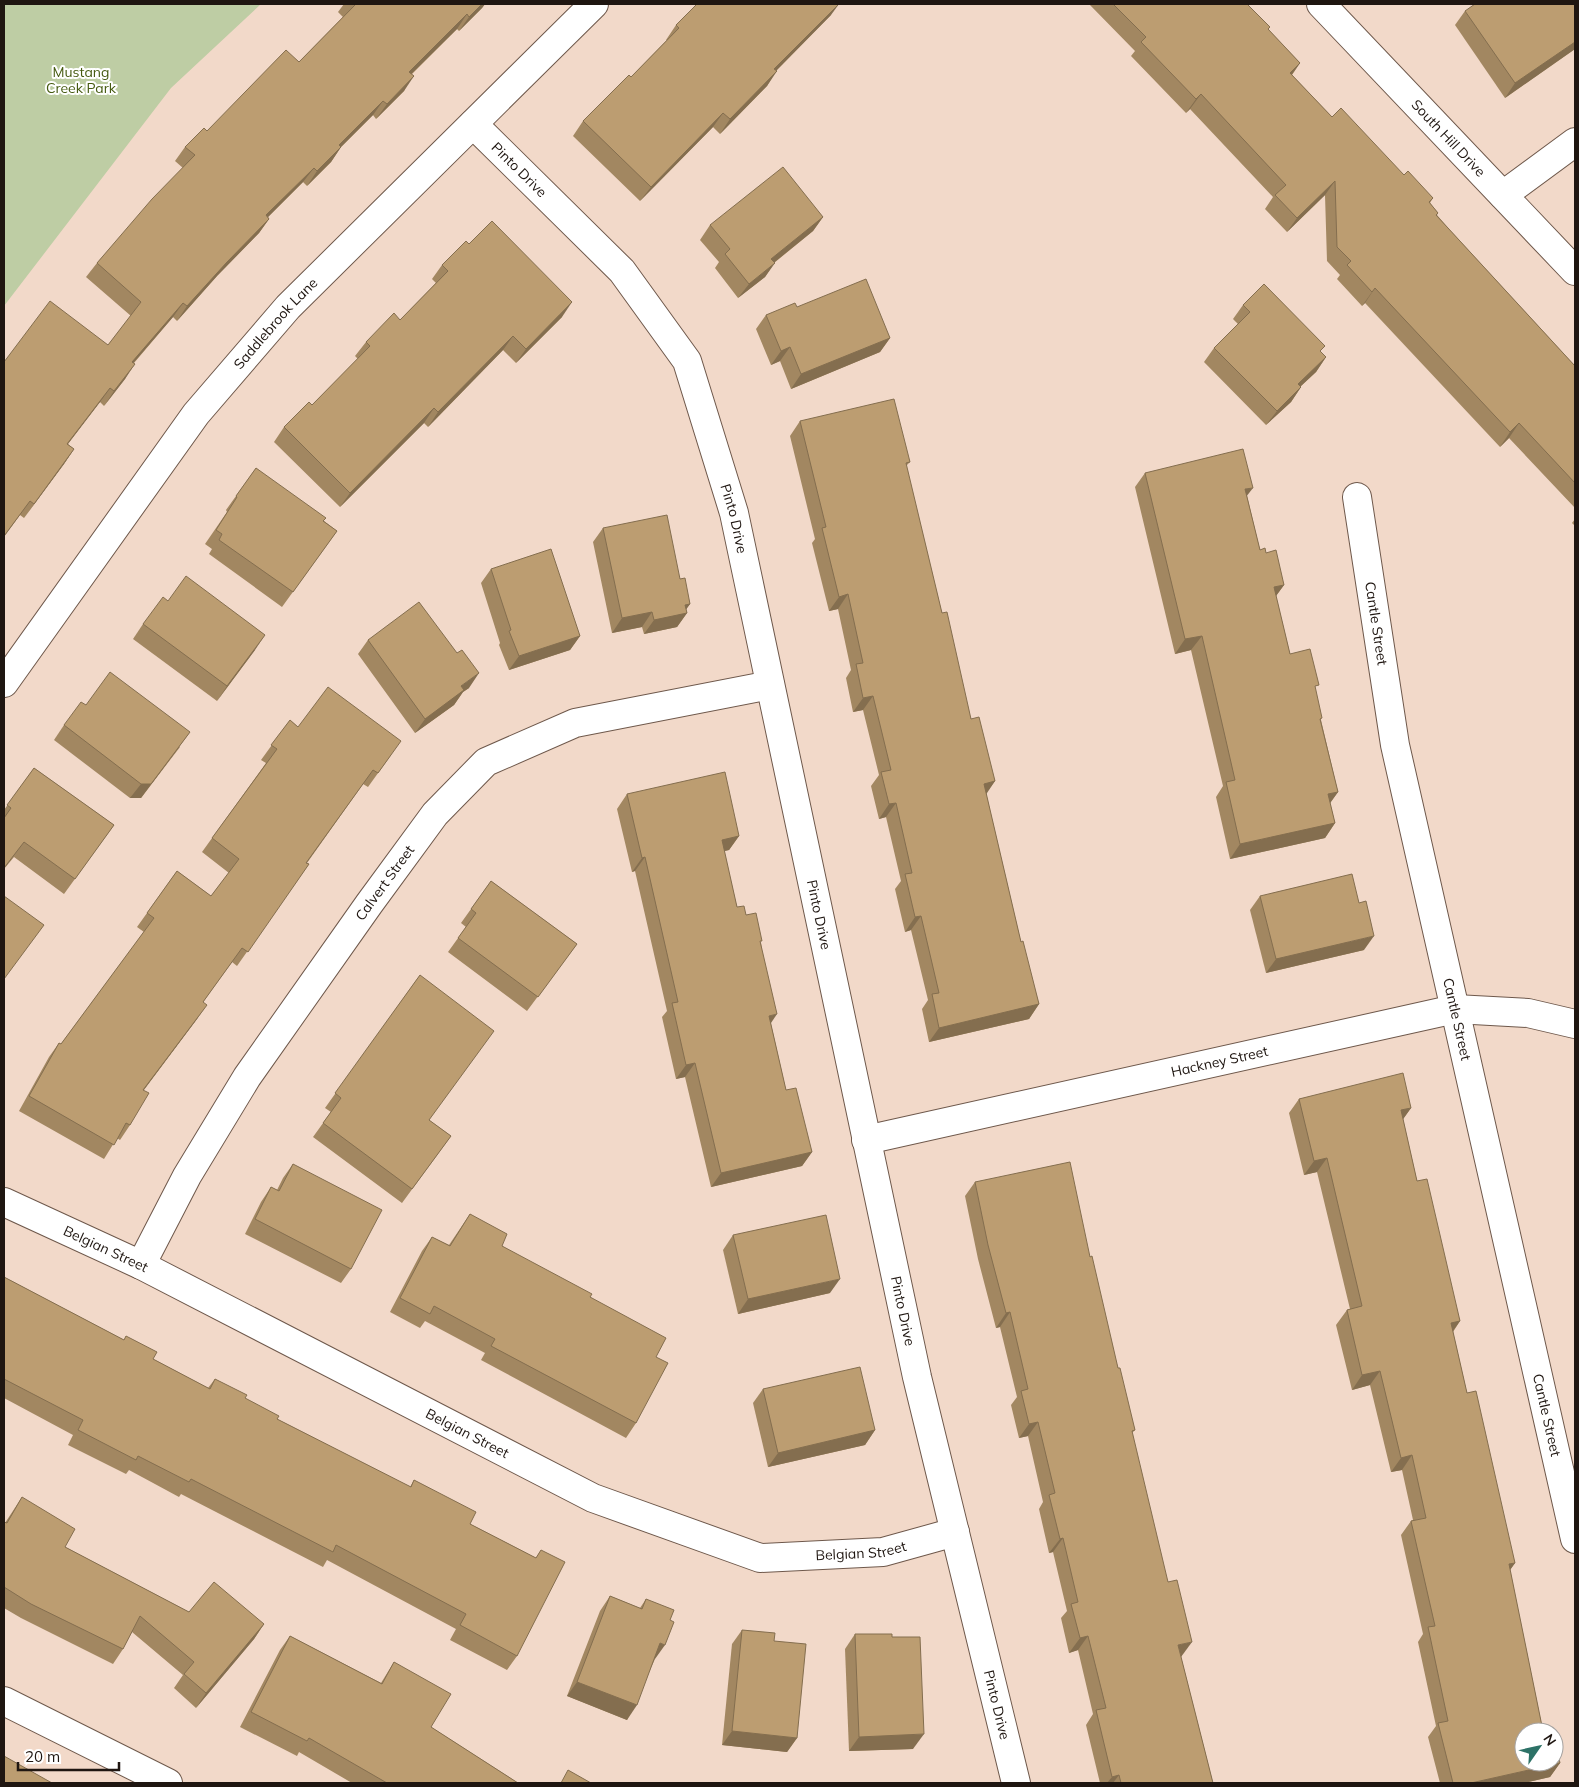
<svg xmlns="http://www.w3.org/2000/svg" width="1579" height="1787" font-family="Mulish,sans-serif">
<rect width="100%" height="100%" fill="#f2d9c9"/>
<polygon fill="#becda4" points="4,4 261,4 171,88 4,306"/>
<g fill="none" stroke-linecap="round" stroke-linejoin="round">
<defs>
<g id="street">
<path id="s1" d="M1321,4l254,267"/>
<path id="s2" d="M473,124l149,147 65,90 47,152 183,864 99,406"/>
<polyline points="1503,195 1575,142"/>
<path id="s3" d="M1357,497l38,248 180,794"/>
<path id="s4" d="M4,683l192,-269 92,-107 306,-303"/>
<path id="s5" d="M866,1140l589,-131 73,4 47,11"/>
<path id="s6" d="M4,1202l137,63 452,233 167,60 123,-6 72,-20"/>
<path id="s7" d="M141,1265l46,-89 60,-99 122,-173 66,-90 51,-52 89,-39 195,-38"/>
<polyline points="4,1701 168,1783"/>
</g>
</defs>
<use href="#street" stroke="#6e584b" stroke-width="30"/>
<use href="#street" stroke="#fff" stroke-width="28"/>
</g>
<g fill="#a28761">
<polygon points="344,4 485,4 482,8 459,31 457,29 412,74 404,91 376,119 373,115 341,147 331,162 307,186 303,182 268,217 269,219 259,233 217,276 177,321 173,317 134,363 125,379 104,406 100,402 68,444 74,449 64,464 24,518 20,515 4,537 4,362 108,345 131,316 86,277 97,263 183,168 175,161 185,147 299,62 343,17 338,12"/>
<polygon points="1089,4 1247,4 1268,29 1300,63 1292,75 1332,117 1433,198 1430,203 1438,213 1437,215 1448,228 1575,366 1575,508 1509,438 1500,447 1365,303 1362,306 1337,279 1340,275 1327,261 1325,195 1287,232 1265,209 1273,197 1190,109 1186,113 1131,56 1135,51"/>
<polygon points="1575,4 1575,49 1505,98 1455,25 1465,11"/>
<polygon points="831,15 776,71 767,86 720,134 713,127 640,201 573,136 583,121 631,77 667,40 666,40 676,25"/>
<polygon points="823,217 813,231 774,263 765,277 738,298 715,268 719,262 700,240 710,225"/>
<polygon points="469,244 562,317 516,363 503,350 428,427 424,423 340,507 274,442 284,427 312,405 358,359 355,356 366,342 400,320 436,283 432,279 442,265"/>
<polygon points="1243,305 1321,352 1326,357 1316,372 1301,386 1301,387 1291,402 1266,425 1204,362 1214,348 1238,324 1233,319"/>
<polygon points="797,307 890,338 880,352 791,389 780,361 771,365 756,329 766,315"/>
<polygon points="800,421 910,462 906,466 942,613 971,719 995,781 986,793 1021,942 1039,1004 1029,1019 929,1042 922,1009 928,1000 911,930 905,932 895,889 901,881 886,817 879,819 871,786 879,775 863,710 853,712 846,678 851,670 838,609 829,611 812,543 815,539 790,436"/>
<polygon points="256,468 337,531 282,607 209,554 212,549 205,544 227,512 226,510"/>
<polygon points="1145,473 1247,496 1260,550 1266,553 1284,585 1276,596 1290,654 1315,689 1321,720 1338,792 1330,803 1335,823 1325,838 1230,859 1216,797 1223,786 1191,650 1175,654 1135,487"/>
<polygon points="1575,519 1575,526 1572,523"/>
<polygon points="603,528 680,579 690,604 686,609 687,613 677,627 644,634 642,627 612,633 593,542"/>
<polygon points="491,569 580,636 570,650 509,670 499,645 500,643 481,583"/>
<polygon points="168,601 255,650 217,701 133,639 143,624"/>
<polygon points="368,640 469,688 463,692 454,705 415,733 358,654"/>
<polygon points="86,705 180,747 141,798 130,798 54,740 64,725"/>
<polygon points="290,720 298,727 391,755 368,787 363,784 307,863 309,864 237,966 232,962 203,1002 197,1019 144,1090 130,1125 120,1140 117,1138 104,1159 19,1111 49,1057 59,1043 61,1044 144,932 137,927 177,871 211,896 229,873 202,852 266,763 261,760"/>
<polygon points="34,768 114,825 64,894 14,857 4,869 4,810"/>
<polygon points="627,794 739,836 729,850 724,851 737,907 746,915 761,943 771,1024 786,1090 812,1152 802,1166 711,1187 685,1077 676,1079 662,1017 667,1011 635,871 632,872 617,809"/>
<polygon points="491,881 577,944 527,1011 448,952 466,927 461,923"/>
<polygon points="1260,896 1364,950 1266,973 1250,910"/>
<polygon points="420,975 429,1120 451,1136 402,1203 313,1137 331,1112 325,1108"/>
<polygon points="1299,1099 1411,1108 1403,1119 1417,1181 1460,1321 1453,1332 1467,1393 1515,1563 1510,1570 1543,1731 1560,1763 1550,1777 1524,1783 1440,1783 1428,1737 1436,1726 1418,1642 1423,1634 1401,1535 1411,1521 1413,1520 1402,1470 1391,1472 1370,1385 1352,1390 1336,1325 1347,1310 1350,1309 1317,1172 1304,1175 1289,1113"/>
<polygon points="293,1164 351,1269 341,1283 245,1234 261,1202 271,1187 277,1190 283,1178"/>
<polygon points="975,1182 1090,1257 1118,1368 1135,1430 1132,1433 1181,1657 1213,1783 1100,1783 1086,1725 1093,1714 1078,1650 1069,1653 1061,1618 1067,1611 1053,1552 1049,1553 1039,1509 1043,1502 1028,1436 1019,1438 1011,1405 1017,1397 1000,1327 996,1328 978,1259 965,1196"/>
<polygon points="470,1214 502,1246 590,1297 656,1357 636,1423 626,1438 481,1360 485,1353 425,1321 420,1328 390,1312 422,1251 432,1237 449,1245"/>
<polygon points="733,1235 830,1293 738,1314 723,1250"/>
<polygon points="4,1277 124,1340 126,1336 153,1359 208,1388 215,1379 277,1419 410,1487 414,1480 470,1524 536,1558 541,1550 517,1656 507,1670 450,1640 456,1629 327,1560 323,1567 181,1494 179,1497 129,1470 126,1474 68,1445 73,1435 4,1398"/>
<polygon points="763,1389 875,1430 865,1445 768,1467 753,1403"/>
<polygon points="22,1497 65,1547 189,1612 264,1624 254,1639 196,1708 174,1688 183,1675 132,1632 123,1649 113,1664 21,1618 4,1608 4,1522 5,1523"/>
<polygon points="610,1596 640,1608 646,1599 655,1659 627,1720 567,1696 600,1611"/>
<polygon points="742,1630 774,1641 797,1738 787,1752 722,1745 732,1644"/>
<polygon points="855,1634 892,1637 913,1749 849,1751 845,1649"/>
<polygon points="290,1636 381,1683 394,1662 431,1727 518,1783 352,1783 299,1752 297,1756 240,1727 280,1650"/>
</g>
<g fill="#846e4f">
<polygon points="482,4 485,4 482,8 459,31 469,17"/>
<polygon points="839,4 831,15 764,83 774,69"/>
<polygon points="467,14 457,29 399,86 409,72"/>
<polygon points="1575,42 1575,49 1505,98 1515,83"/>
<polygon points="1300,63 1290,77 1290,73"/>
<polygon points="777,71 767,86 720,134 730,119"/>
<polygon points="414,76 404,91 376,119 387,104"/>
<polygon points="1201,94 1190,109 1186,113 1196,99"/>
<polygon points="383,101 373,115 341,147 331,162 307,186 317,171 339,145"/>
<polygon points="723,113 713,127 640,201 651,187"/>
<polygon points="314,168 303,182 256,229 266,215"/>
<polygon points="1335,181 1325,195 1287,232 1297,218"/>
<polygon points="823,217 813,231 761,273 771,259"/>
<polygon points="269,219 259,233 217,276 177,321 187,306 227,262"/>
<polygon points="775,263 765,277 738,298 749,284"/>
<polygon points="1375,288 1365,303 1362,306 1372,292"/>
<polygon points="572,302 562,317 516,363 526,349"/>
<polygon points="183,303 173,317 122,376 132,362"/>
<polygon points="513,336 503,350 428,427 438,412"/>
<polygon points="890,338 880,352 791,389 801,374"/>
<polygon points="790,347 780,361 771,365 781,351"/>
<polygon points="1326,357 1316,372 1288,398 1298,384"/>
<polygon points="135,364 125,379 104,406 114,391"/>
<polygon points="1301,387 1291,402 1266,425 1277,411"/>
<polygon points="110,388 100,402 57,458 67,444"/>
<polygon points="434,408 424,423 340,507 350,493"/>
<polygon points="1519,423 1509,438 1500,447 1510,432"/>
<polygon points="74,449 64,464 24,518 34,504"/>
<polygon points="1253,488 1242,502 1245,489"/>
<polygon points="1284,585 1273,600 1274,587"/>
<polygon points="848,594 838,609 829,611 839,597"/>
<polygon points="690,604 683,614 687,613 677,627 644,634 654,620 685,605"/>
<polygon points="652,612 642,627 612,633 622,618"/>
<polygon points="265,635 255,650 217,701 227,686"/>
<polygon points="580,636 570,650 509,670 519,656"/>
<polygon points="1202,636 1191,650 1175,654 1185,639"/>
<polygon points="479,673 469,688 463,692 454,705 415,733 425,719 461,686"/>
<polygon points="873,696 863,710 853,712 863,698"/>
<polygon points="190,732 141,798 130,798 141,784"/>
<polygon points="995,781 985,796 984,784"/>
<polygon points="1338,792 1328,806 1328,794"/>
<polygon points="896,803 886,817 879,819 889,804"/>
<polygon points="1335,823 1325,838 1230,859 1240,844"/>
<polygon points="739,836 729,850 712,854 722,840"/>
<polygon points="645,857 635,871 632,872 642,858"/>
<polygon points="921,916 911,930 905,932 915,917"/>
<polygon points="1374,936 1364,950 1266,973 1276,959"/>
<polygon points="1039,1004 1029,1019 929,1042 939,1028"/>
<polygon points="207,1005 197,1019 133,1104 143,1090"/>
<polygon points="777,1014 767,1029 769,1016"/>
<polygon points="695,1063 685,1077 676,1079 686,1065"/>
<polygon points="1411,1108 1401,1122 1401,1110"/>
<polygon points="812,1152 802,1166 711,1187 721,1173"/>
<polygon points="1327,1158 1317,1172 1304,1175 1314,1161"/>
<polygon points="840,1279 830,1293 738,1314 748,1299"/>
<polygon points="1010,1312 1000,1327 996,1328 1006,1313"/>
<polygon points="1460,1321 1450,1335 1451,1323"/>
<polygon points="1380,1371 1370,1385 1352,1390 1362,1375"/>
<polygon points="1038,1422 1028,1436 1019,1438 1029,1424"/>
<polygon points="875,1430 865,1445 768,1467 778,1453"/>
<polygon points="1412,1455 1402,1470 1391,1472 1401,1458"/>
<polygon points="1063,1538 1053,1552 1049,1553 1060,1539"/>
<polygon points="1515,1563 1505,1577 1509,1564"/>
<polygon points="264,1624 254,1639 196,1708 206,1693"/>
<polygon points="1088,1636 1078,1650 1069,1653 1080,1638"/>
<polygon points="1192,1642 1181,1657 1178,1645"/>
<polygon points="660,1643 665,1645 655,1659 650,1658"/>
<polygon points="577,1682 637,1705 627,1720 567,1696"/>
<polygon points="732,1731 797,1738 787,1752 722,1745"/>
<polygon points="924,1734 913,1749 849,1751 859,1737"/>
<polygon points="1560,1763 1550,1777 1524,1783 1471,1783"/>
<polygon points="1119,1775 1113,1783 1107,1783 1112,1777"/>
</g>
<g fill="#bc9d71" stroke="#846e4f">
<polygon points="354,4 482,4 469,17 467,14 409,72 414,76 387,104 383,101 339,145 341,147 317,171 314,168 266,215 269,219 227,262 187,306 183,303 132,362 135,364 114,391 110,388 67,444 74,449 34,504 30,501 4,536 4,362 50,301 108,345 141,302 97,263 152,199 195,155 185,147 204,128 207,131 286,50 299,62 355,5"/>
<polygon points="697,4 839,4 774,69 777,71 730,119 723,113 651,187 583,121 629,75 631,77 679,28 676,25"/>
<polygon points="1113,4 1247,4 1270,27 1268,29 1300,63 1290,73 1332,117 1341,108 1404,175 1408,171 1433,198 1429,202 1438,213 1436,215 1448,228 1575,366 1575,483 1519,423 1510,432 1375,288 1372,292 1347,265 1351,261 1337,247 1335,181 1297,218 1275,195 1286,185 1201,94 1196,99 1141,42 1146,37"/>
<polygon points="1475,4 1575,4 1575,42 1515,83 1465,11"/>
<polygon points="783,167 823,217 771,259 775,263 749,284 725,254 730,249 710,225"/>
<polygon points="492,221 572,302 526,349 513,336 438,412 434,408 350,493 284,427 309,402 312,405 370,346 366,342 394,313 400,320 448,271 442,265 466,241 469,244"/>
<polygon points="866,279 890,338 801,374 790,347 781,351 766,315 795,303 797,307"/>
<polygon points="1264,284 1325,346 1320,351 1326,357 1298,384 1301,387 1277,411 1214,348 1250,312 1243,305"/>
<polygon points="894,399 910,462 906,463 942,613 947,612 971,719 979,717 995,781 984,784 1021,942 1023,941 1039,1004 939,1028 932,994 939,993 921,916 915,917 905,874 912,873 896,803 889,804 881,772 891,770 873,696 863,698 856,664 863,663 848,594 839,597 822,528 826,527 800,421"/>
<polygon points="1243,449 1253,488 1245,489 1260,550 1265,548 1266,553 1276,550 1284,585 1274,587 1290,654 1310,649 1319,685 1315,686 1322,718 1320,719 1338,792 1328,794 1335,823 1240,844 1226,782 1235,780 1202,636 1185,639 1145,473"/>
<polygon points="256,468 326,518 323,521 337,531 293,592 219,540 222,534 216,530 237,497 236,496"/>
<polygon points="667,515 680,579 685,578 690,604 685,605 687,613 654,620 652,612 622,618 603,528"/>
<polygon points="551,549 580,636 519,656 509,631 511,630 491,569"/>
<polygon points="186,576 265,635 227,686 143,624 163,597 168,601"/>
<polygon points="419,602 457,653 462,650 479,673 461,686 464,690 425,719 368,640"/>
<polygon points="110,672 190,732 151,784 141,784 64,725 81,702 86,705"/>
<polygon points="328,687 401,741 378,773 373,770 306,863 309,864 248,952 242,948 203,1002 207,1005 143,1090 149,1093 130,1125 126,1123 114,1145 29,1096 59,1043 61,1044 154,918 147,913 177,871 211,896 239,859 212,838 277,749 271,745 290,720 298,727"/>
<polygon points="34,768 114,825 75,879 24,842 4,868 4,818 11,808 7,805"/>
<polygon points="725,772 739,836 722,840 737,907 744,906 746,915 756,913 762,941 760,941 777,1014 769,1016 786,1090 796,1088 812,1152 721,1173 695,1063 686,1065 672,1003 678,1002 645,857 642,858 627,794"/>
<polygon points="1352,874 1359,903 1366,901 1374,936 1276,959 1260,896"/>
<polygon points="491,881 577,944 538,997 458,938 476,913 471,909"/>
<polygon points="4,896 44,925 4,979"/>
<polygon points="420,975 494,1031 429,1120 451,1136 412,1189 323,1123 341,1098 335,1093"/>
<polygon points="1403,1073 1411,1108 1401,1110 1417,1181 1427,1179 1460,1321 1451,1323 1467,1393 1476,1391 1495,1475 1515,1563 1509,1564 1543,1731 1553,1729 1553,1732 1524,1732 1524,1762 1554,1762 1554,1736 1560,1763 1471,1783 1453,1783 1438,1723 1448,1721 1428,1627 1435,1626 1411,1521 1426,1518 1412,1455 1401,1458 1380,1371 1362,1375 1347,1310 1362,1306 1327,1158 1314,1161 1299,1099"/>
<polygon points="1070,1162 1090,1257 1092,1256 1118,1368 1120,1368 1135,1430 1132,1431 1168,1582 1177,1580 1192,1642 1178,1645 1213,1783 1121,1783 1119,1775 1112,1777 1096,1710 1106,1708 1088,1636 1080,1638 1071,1604 1078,1602 1063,1538 1060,1539 1049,1495 1055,1493 1038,1422 1029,1424 1021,1391 1028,1389 1010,1312 1006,1313 988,1245 975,1182"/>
<polygon points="293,1164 382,1210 351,1269 255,1219 271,1187 279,1191"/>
<polygon points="470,1214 507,1234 502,1246 592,1294 590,1297 666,1338 656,1357 668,1363 636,1423 491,1346 495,1339 434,1306 430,1314 400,1298 432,1237 450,1246"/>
<polygon points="826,1215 840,1279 748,1299 733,1235"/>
<polygon points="4,1277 124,1340 126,1336 157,1352 153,1359 210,1389 215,1379 247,1395 245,1398 279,1416 277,1419 411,1487 414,1480 476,1512 470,1524 536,1558 541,1550 565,1562 517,1656 460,1625 466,1614 336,1545 333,1552 191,1479 189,1482 138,1456 136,1460 78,1430 83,1420 4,1379"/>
<polygon points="860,1367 875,1430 778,1453 763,1389"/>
<polygon points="22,1497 75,1529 65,1547 189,1612 214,1582 264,1624 206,1693 184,1674 194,1662 140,1616 123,1649 31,1604 4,1587 4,1522 7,1523"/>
<polygon points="610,1596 642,1609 646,1599 674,1610 670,1620 674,1622 665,1645 660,1643 637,1705 577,1682"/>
<polygon points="742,1630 775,1633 774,1641 806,1644 797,1738 732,1731"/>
<polygon points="855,1634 892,1634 892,1637 920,1637 924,1734 859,1737"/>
<polygon points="290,1636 382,1684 394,1662 451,1694 431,1727 518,1783 387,1783 309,1738 307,1741 251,1712"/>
<polygon points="4,1756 52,1783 4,1783"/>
<polygon points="568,1770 591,1783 561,1783"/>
</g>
<g text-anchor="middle" stroke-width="4" stroke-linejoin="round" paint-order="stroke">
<g font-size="14" fill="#455a10" stroke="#fff">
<text x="81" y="77">Mustang<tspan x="81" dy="16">Creek Park</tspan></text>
</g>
<g font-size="14" fill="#1f1611" stroke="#fff">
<text dy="5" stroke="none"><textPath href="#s1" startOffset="185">South Hill Drive</textPath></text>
<text dy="5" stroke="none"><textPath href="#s2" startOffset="65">Pinto Drive</textPath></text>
<text dy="5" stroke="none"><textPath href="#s4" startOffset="451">Saddlebrook Lane</textPath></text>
<text dy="5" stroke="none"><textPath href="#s2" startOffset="485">Pinto Drive</textPath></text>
<text dy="5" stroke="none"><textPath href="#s3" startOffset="128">Cantle Street</textPath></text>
<text dy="5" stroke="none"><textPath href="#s7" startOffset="454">Calvert Street</textPath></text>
<text dy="5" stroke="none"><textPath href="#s2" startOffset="890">Pinto Drive</textPath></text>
<text dy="5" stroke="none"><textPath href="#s3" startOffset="532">Cantle Street</textPath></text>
<text dy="5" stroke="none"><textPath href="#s5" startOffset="362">Hackney Street</textPath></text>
<text dy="5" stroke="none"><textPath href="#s6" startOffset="112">Belgian Street</textPath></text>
<text dy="5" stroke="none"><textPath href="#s2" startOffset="1295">Pinto Drive</textPath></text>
<text dy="5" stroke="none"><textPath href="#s3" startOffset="938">Cantle Street</textPath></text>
<text dy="5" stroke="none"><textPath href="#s6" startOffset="518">Belgian Street</textPath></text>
<text dy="5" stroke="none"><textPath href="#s6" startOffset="938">Belgian Street</textPath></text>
<text dy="5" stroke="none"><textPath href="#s2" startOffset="1700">Pinto Drive</textPath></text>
</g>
</g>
<rect width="1579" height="1787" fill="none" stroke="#1f1611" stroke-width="10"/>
<g transform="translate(1539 1747) rotate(56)"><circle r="24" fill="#ffffff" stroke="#a5a2a0"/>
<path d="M0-4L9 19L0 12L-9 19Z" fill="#2d7267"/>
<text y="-8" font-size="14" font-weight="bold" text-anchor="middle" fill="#1f1611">N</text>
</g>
<path d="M18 1762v8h101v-8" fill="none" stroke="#1f1611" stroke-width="2.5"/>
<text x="25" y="1762" font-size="15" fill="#1f1611" stroke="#ffffff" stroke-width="4" paint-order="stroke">20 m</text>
</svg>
